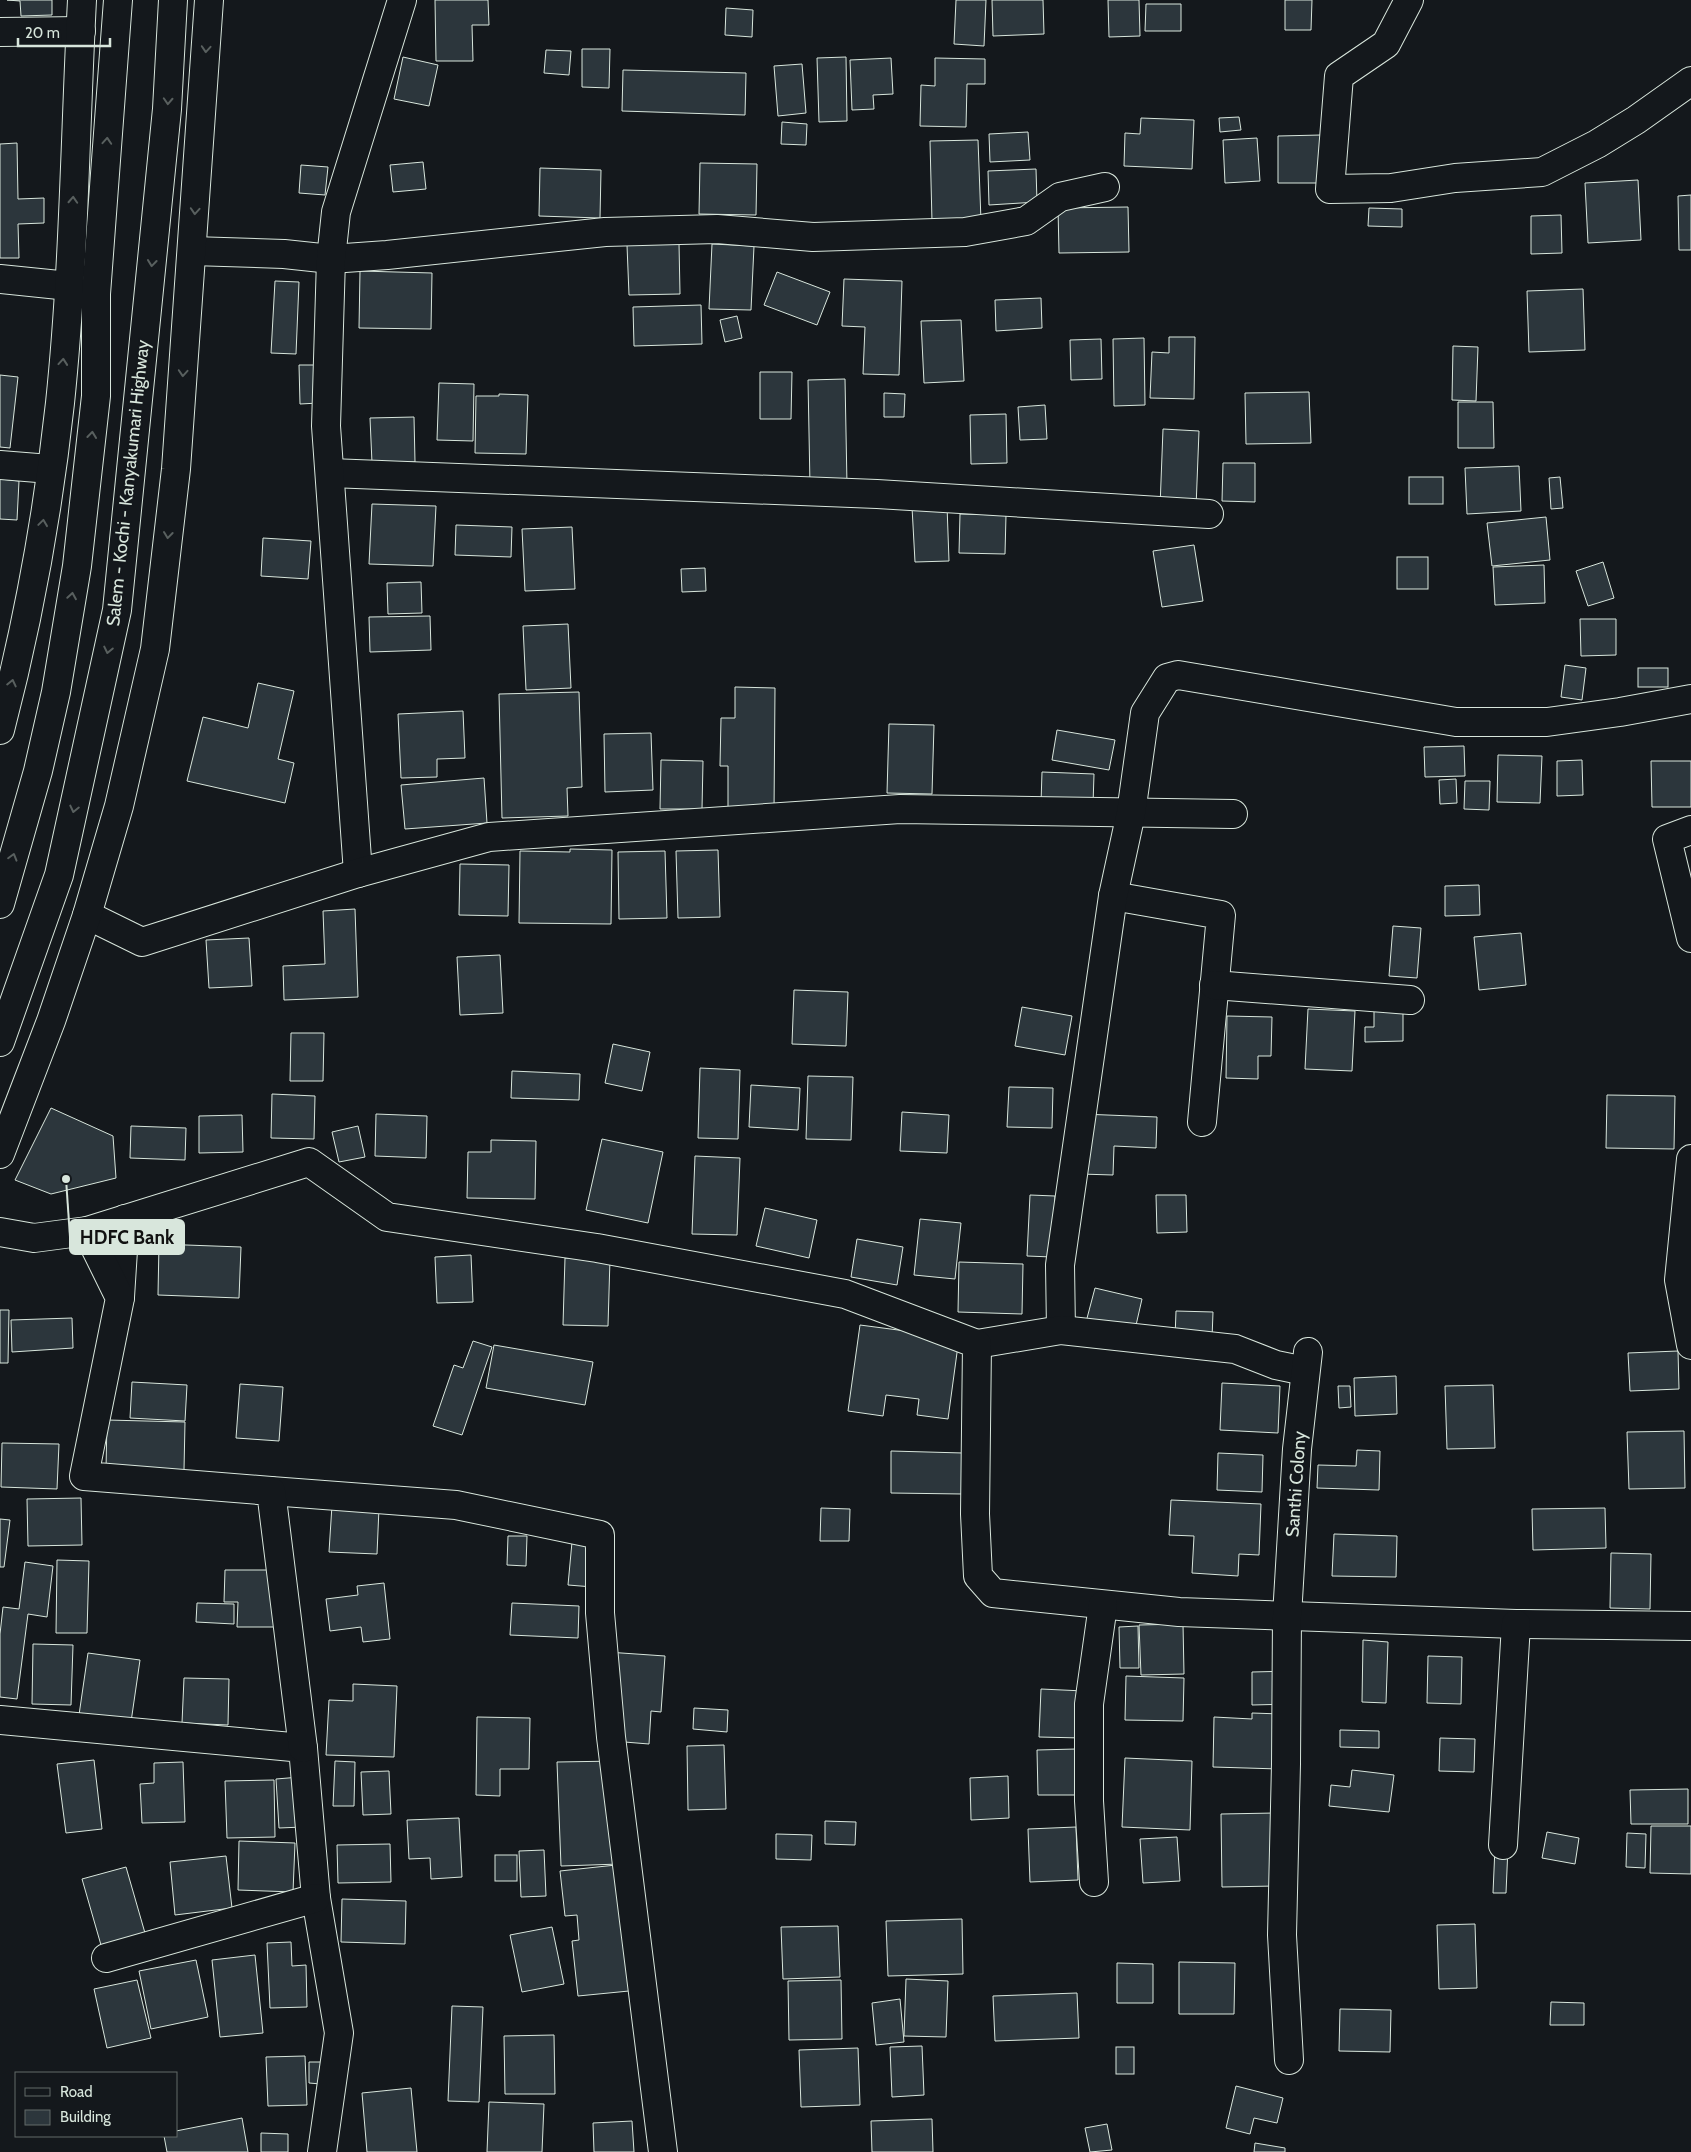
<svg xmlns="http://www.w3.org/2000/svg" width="1691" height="2152" font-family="Cabin,sans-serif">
<rect width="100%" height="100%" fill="#14181c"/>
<g fill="#2c363c" stroke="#d8e6dc">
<polygon points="7,0 52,0 52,15 21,16 20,1"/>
<polygon points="435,0 488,0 489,25 472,25 473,61 436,61"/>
<polygon points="956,0 986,0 984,46 954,44"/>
<polygon points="992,0 1043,0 1044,34 993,36"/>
<polygon points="1108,0 1139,0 1140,36 1109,37"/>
<polygon points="1285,0 1312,0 1311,30 1285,30"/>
<polygon points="1146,4 1181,4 1181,31 1145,31"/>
<polygon points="726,8 753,10 752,37 725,35"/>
<polygon points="582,49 610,49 609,88 582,87"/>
<polygon points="546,50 571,51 569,75 544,73"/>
<polygon points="403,57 438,65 429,106 394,99"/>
<polygon points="846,57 847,121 819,122 817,58"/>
<polygon points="891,58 893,94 873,95 874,109 852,110 850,60"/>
<polygon points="935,58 985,59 985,84 967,84 966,127 920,126 921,85 935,86"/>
<polygon points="802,64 806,113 778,116 774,66"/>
<polygon points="623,70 746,73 745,115 622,111"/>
<polygon points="1239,117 1241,130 1220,132 1219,118"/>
<polygon points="1141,118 1194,120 1192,169 1124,166 1125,133 1140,134"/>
<polygon points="782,122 807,124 806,145 781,144"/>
<polygon points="1028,132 1030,160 990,162 989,134"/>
<polygon points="1321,135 1322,183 1278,183 1278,136"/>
<polygon points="1257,138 1260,181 1225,183 1223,140"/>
<polygon points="978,140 981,221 932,222 930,141"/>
<polygon points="17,143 18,199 44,198 44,223 18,224 19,258 0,258 0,144"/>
<polygon points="423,162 426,189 393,192 390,165"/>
<polygon points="700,163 757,164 756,215 699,214"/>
<polygon points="301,165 328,167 325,195 299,193"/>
<polygon points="540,168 601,170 600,218 539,216"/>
<polygon points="1036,169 1037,202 989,205 988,171"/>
<polygon points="1638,180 1641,240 1588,243 1585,183"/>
<polygon points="1691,195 1691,250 1679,250 1678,196"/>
<polygon points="1128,207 1129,252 1059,253 1058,208"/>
<polygon points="1369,208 1402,209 1402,227 1368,226"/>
<polygon points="1561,215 1562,253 1531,254 1531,216"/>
<polygon points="679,243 680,294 629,295 627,245"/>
<polygon points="712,244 754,246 751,310 709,309"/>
<polygon points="360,271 432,273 431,329 359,328"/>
<polygon points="777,272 830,292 817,325 764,305"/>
<polygon points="844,279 902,281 899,375 863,374 865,327 842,326"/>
<polygon points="275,281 299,282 296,354 271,353"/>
<polygon points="1583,289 1585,350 1529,352 1527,291"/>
<polygon points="1041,298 1042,328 996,331 995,300"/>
<polygon points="701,305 702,344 634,346 633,307"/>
<polygon points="737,316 742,338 725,342 720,320"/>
<polygon points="961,320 964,381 924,383 921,321"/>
<polygon points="1169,337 1195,337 1194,399 1150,398 1152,352 1169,353"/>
<polygon points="1144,338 1145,405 1114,406 1113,339"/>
<polygon points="1101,339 1102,379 1071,380 1070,340"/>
<polygon points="1453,346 1478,347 1476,401 1452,400"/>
<polygon points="299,365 318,365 319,403 300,404"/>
<polygon points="760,372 792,372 791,419 760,419"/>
<polygon points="0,375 18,377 10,448 0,447"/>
<polygon points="845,379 847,485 810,486 808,380"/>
<polygon points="439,383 474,384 473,441 437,440"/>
<polygon points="1309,392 1311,443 1246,444 1245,393"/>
<polygon points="884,393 905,394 904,417 884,417"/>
<polygon points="499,394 528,395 526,454 475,453 476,396 499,396"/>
<polygon points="1458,402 1493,402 1494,448 1458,448"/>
<polygon points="1045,405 1047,439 1020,440 1018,407"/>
<polygon points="1006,414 1007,463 971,464 970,415"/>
<polygon points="414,417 415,462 372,463 370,418"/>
<polygon points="1163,429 1199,431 1196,508 1160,507"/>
<polygon points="1223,463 1255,463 1255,502 1222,501"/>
<polygon points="1519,466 1521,511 1467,514 1465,468"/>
<rect x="1409" y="477" width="34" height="27"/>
<polygon points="1560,477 1563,508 1551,509 1549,478"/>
<polygon points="0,479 19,481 17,520 0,519"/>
<polygon points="372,504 436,506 433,566 369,564"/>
<polygon points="947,505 949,561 915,562 912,507"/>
<polygon points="960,514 1006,515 1005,554 959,553"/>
<polygon points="1546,517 1550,560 1492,566 1487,523"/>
<polygon points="456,525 512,527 511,557 455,555"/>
<polygon points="572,527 575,589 525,591 522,529"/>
<polygon points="263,538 311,541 308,579 261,576"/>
<polygon points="1194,545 1203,601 1162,607 1153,551"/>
<rect x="1397" y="557" width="31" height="32"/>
<polygon points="1603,562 1614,598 1588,606 1576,571"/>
<polygon points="1544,565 1545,603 1495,605 1493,567"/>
<polygon points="705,568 706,591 682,592 681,569"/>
<polygon points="421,582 422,613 388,614 387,583"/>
<polygon points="430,616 431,650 370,652 369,617"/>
<polygon points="1580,619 1616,619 1616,655 1581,656"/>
<polygon points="568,624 571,688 526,690 523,626"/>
<polygon points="1565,665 1586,668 1582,700 1561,697"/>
<rect x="1638" y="668" width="30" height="19"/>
<polygon points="258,683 294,691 278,759 294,763 285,803 187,781 203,717 248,728"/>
<polygon points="735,687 775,688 774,813 728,813 728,766 720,766 721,718 735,718"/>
<polygon points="579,692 582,787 567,788 568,816 502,818 499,694"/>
<polygon points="463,711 465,758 437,759 437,777 401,778 398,714"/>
<polygon points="889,724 934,725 932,794 887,793"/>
<polygon points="1057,730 1115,740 1109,770 1052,760"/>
<polygon points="651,733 653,790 605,792 604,734"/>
<polygon points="1464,746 1465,776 1425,777 1424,747"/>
<polygon points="1498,755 1542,756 1540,803 1497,802"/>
<polygon points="661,760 703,761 702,809 660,809"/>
<polygon points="1582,760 1583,795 1557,796 1557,761"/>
<polygon points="1651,761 1691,761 1691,807 1652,807"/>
<polygon points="1042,772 1094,774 1093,805 1041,803"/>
<polygon points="484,778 487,823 405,829 401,785"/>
<polygon points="1456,779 1457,803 1440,804 1439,780"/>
<polygon points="1465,781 1490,781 1489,810 1464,809"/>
<polygon points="570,849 612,850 611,924 519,923 520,851 570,852"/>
<polygon points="718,850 720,917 678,918 676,851"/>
<polygon points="665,851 667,918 619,919 618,852"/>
<polygon points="460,864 509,865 508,916 459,915"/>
<polygon points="1479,885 1480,915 1445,916 1445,886"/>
<polygon points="355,909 358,997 284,1000 283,966 325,964 323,911"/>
<polygon points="1393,926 1421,928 1417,978 1389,976"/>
<polygon points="1521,933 1526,985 1479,990 1474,937"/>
<polygon points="249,938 252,986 209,988 206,940"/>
<polygon points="500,955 503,1013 460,1015 457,957"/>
<polygon points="794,990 848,992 846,1046 792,1044"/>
<polygon points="1022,1007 1072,1016 1065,1055 1015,1046"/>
<polygon points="1308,1009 1355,1011 1352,1071 1305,1069"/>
<polygon points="1374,1009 1403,1009 1403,1041 1365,1042 1365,1027 1374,1027"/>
<polygon points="1227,1016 1272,1017 1271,1056 1258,1056 1258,1079 1226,1078"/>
<polygon points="291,1033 324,1033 323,1081 290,1081"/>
<polygon points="613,1044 650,1052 642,1091 605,1083"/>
<polygon points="700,1068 740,1070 738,1139 698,1138"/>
<polygon points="512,1071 580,1074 579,1100 511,1098"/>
<polygon points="808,1076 853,1077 851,1140 806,1139"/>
<polygon points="751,1085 800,1088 798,1130 749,1127"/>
<polygon points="1009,1087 1053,1088 1052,1128 1007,1127"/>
<polygon points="272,1094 315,1096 314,1139 271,1138"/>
<polygon points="1607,1095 1675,1096 1674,1149 1606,1148"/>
<polygon points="51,1108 113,1136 116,1178 51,1194 15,1180"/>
<polygon points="902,1112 949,1115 947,1153 900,1151"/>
<polygon points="376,1114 427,1116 426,1158 375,1156"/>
<polygon points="1082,1114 1157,1117 1156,1148 1114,1146 1113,1175 1080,1174"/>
<polygon points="242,1115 243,1152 199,1153 199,1116"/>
<polygon points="131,1126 186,1128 185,1160 130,1158"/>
<polygon points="358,1126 365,1157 339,1162 332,1132"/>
<polygon points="602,1139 663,1152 648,1223 586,1210"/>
<polygon points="491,1140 536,1141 535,1199 467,1198 468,1152 491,1152"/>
<polygon points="695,1156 740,1158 737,1235 692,1234"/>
<polygon points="1030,1195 1055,1196 1052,1257 1027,1256"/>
<polygon points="1156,1195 1186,1195 1187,1232 1157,1233"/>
<polygon points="765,1208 817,1220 809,1258 756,1246"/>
<polygon points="920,1219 961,1223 955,1279 914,1275"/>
<polygon points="857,1239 903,1247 897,1285 851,1277"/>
<polygon points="159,1244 241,1247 239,1298 158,1295"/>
<polygon points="471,1255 473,1302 437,1303 435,1257"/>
<polygon points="565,1258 610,1259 608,1326 563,1325"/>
<polygon points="959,1262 1023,1264 1022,1314 958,1312"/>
<polygon points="1095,1288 1142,1299 1134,1334 1086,1322"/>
<polygon points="0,1310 9,1310 8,1363 0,1363"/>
<polygon points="1176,1311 1213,1312 1212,1339 1175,1338"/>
<polygon points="72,1318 73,1348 12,1352 11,1320"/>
<polygon points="860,1325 959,1338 948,1419 917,1415 919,1399 886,1395 883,1416 848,1411"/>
<polygon points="473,1341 492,1347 462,1435 433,1426 454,1365 463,1368"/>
<polygon points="494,1345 593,1362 585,1405 486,1388"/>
<polygon points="1678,1351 1679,1389 1630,1391 1628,1353"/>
<polygon points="1396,1376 1397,1414 1355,1416 1354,1378"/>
<polygon points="132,1382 187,1385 185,1421 130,1418"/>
<polygon points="1222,1383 1280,1386 1278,1433 1220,1430"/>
<polygon points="240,1384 283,1387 279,1441 236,1438"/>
<polygon points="1493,1385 1495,1448 1447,1449 1445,1386"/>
<polygon points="1338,1386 1350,1386 1351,1407 1339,1408"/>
<polygon points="107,1420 185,1422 184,1470 106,1469"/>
<polygon points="1684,1431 1685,1488 1629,1489 1627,1432"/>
<polygon points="2,1443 59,1444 57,1489 1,1487"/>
<polygon points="1357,1450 1380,1451 1379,1490 1317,1488 1318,1465 1356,1466"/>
<polygon points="891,1451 963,1453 962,1494 891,1493"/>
<polygon points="1218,1453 1263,1455 1262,1492 1217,1490"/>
<polygon points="81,1498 82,1545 28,1546 27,1499"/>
<polygon points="1171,1500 1261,1504 1259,1555 1239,1554 1238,1576 1192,1573 1194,1536 1169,1535"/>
<polygon points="332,1505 379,1508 377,1554 329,1552"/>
<polygon points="821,1508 850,1509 849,1541 820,1541"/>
<polygon points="1605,1508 1606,1548 1533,1550 1532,1509"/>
<polygon points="0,1519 10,1520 4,1567 0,1567"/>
<polygon points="1334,1534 1397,1536 1396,1577 1332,1576"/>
<polygon points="508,1536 527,1536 526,1566 507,1565"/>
<polygon points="572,1542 598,1544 593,1587 568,1585"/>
<polygon points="1611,1553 1651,1554 1650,1609 1610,1608"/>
<polygon points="57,1560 89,1561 87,1633 56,1633"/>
<polygon points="25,1562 53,1566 47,1617 28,1614 17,1699 0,1697 0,1634 3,1607 19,1609"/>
<polygon points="225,1570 280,1570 279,1627 237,1627 238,1602 224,1602"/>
<polygon points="384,1583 390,1639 363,1642 361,1627 330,1631 326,1599 358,1595 357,1586"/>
<polygon points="197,1603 234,1604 234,1624 196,1622"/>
<polygon points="512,1603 579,1606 578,1638 510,1635"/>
<polygon points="1183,1624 1184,1674 1141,1675 1139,1625"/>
<polygon points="1138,1626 1139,1668 1120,1668 1119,1627"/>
<polygon points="1363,1640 1388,1642 1386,1703 1362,1702"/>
<polygon points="33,1644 73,1645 71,1705 32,1704"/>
<polygon points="607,1652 665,1656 661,1712 651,1711 649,1744 600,1740"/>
<polygon points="88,1653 140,1660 131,1722 79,1715"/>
<polygon points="1428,1656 1462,1657 1461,1704 1427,1703"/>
<polygon points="1293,1671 1293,1704 1252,1705 1252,1672"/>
<polygon points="1126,1676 1184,1678 1183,1721 1125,1720"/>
<polygon points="184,1678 229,1679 228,1725 182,1723"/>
<polygon points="353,1684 397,1686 394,1757 326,1755 329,1700 353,1701"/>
<polygon points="1041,1689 1084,1691 1082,1738 1039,1737"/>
<polygon points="694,1708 728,1710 727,1732 693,1729"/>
<polygon points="1252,1713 1281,1714 1279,1769 1213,1767 1214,1717 1252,1719"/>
<polygon points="477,1717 530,1718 529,1769 500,1769 500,1796 476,1795"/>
<polygon points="1340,1730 1379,1731 1379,1748 1340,1747"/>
<polygon points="1440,1738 1475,1739 1474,1772 1439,1771"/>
<polygon points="724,1745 726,1809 688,1810 687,1746"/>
<polygon points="1076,1749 1077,1795 1038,1795 1037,1750"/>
<polygon points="1125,1758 1192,1761 1190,1830 1122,1827"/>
<polygon points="94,1760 102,1829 66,1833 57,1764"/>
<polygon points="335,1761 355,1762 354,1806 333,1806"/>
<polygon points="617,1761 620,1864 561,1866 557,1762"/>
<polygon points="183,1762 185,1822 142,1823 140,1784 154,1783 154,1763"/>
<polygon points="1352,1770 1394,1775 1389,1812 1329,1806 1331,1785 1350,1787"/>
<polygon points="389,1771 391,1814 363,1815 361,1772"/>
<polygon points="1008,1776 1009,1818 971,1820 970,1778"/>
<polygon points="300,1777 303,1827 279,1828 276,1779"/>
<polygon points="274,1780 275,1837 227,1838 225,1781"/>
<polygon points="1688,1789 1688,1824 1631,1824 1630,1790"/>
<polygon points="1275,1813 1276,1886 1222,1887 1221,1814"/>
<polygon points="459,1818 462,1877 431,1879 430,1858 409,1859 407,1820"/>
<polygon points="825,1821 856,1822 855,1845 825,1844"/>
<polygon points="1651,1826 1691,1826 1691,1874 1650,1873"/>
<polygon points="1076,1827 1078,1880 1030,1882 1028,1829"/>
<polygon points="1547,1832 1579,1838 1575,1864 1542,1858"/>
<polygon points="1627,1833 1646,1834 1645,1868 1626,1867"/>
<polygon points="776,1834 812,1835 811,1860 776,1859"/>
<polygon points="1177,1837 1180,1881 1143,1883 1140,1839"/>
<polygon points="239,1841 295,1843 293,1892 238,1890"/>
<polygon points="390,1844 391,1882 338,1883 337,1845"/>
<polygon points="1495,1847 1508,1847 1506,1893 1493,1893"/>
<polygon points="544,1850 546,1896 521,1897 519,1851"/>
<rect x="495" y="1855" width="22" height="26"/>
<polygon points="226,1856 232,1908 175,1915 170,1862"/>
<polygon points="616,1865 629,1991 578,1996 572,1941 579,1940 577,1915 565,1916 560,1871"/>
<polygon points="126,1867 147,1940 103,1952 82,1879"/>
<polygon points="342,1899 406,1901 405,1944 341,1942"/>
<polygon points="962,1919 963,1974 888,1976 886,1921"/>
<polygon points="1475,1924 1477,1988 1439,1989 1437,1925"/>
<polygon points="838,1926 840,1977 783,1979 781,1927"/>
<polygon points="552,1927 564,1984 522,1992 510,1935"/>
<polygon points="291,1942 292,1966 306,1965 307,2007 270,2008 267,1943"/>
<polygon points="255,1955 263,2033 220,2037 212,1960"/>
<polygon points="196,1960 208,2017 151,2029 139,1971"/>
<polygon points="1179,1962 1235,1963 1234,2014 1179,2014"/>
<polygon points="1117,1963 1153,1964 1153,2003 1117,2003"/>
<polygon points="906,1979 948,1981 946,2037 904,2036"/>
<polygon points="137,1980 151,2038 107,2048 94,1989"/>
<polygon points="841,1980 842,2039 789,2040 788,1981"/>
<polygon points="1077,1993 1079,2038 995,2041 993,1996"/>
<polygon points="900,1999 904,2042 876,2045 872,2003"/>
<polygon points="1551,2002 1584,2003 1584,2025 1550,2025"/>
<polygon points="452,2006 483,2007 479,2102 448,2101"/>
<polygon points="1340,2009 1391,2010 1390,2052 1339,2051"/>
<polygon points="554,2035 555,2094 505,2094 504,2036"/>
<polygon points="922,2046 924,2095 892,2097 890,2047"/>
<rect x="1116" y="2047" width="18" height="27"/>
<polygon points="858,2048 860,2105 801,2107 799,2050"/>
<polygon points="305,2056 307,2105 268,2106 266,2057"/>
<polygon points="309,2062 322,2062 321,2084 309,2083"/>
<polygon points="1236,2086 1283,2098 1277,2123 1254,2118 1250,2134 1226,2128"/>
<polygon points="411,2088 417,2152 367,2152 362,2093"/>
<polygon points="489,2102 544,2104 542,2152 487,2152"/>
<polygon points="242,2118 248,2152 167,2152 164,2136 176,2136 176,2131"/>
<polygon points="932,2119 933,2152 872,2152 871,2121"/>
<polygon points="632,2121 634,2152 594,2152 593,2123"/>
<polygon points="1107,2124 1112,2150 1090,2152 1085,2128"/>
<polygon points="261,2133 288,2134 288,2152 261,2152"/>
<polygon points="1255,2143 1285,2148 1285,2152 1254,2152"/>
</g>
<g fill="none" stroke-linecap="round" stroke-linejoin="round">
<defs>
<g id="street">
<polyline points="1409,0 1386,44 1339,76 1330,189 1391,188 1455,178 1542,172 1597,144 1636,120 1691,81"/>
<polyline points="0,32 81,31"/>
<polyline points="192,251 284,254 331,259 387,255 605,232 717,229 813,237 965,232 1026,221 1060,197 1105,187"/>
<polyline points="0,279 69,286"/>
<polyline points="0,465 50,469"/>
<polyline points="330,473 877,494 1209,514"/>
<polyline points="1691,830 1667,839 1691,938"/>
<polyline points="358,873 326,426 331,259 336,212 402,0"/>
<polyline points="1113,896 1221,915 1202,1122"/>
<polyline points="87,915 142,942 358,873 489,837 900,809 1233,814"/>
<polyline points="1214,985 1410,1000"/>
<polyline points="1691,1159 1679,1280 1691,1345"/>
<polyline points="0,1232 34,1238 87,1231"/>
<polyline points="120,1297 125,1219"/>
<polyline points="1061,1330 1060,1265 1113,896 1131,813 1145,713 1167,678 1178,675 1456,722 1547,722 1620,712 1691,699"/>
<polyline points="977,1344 1061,1330 1235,1349 1276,1365 1305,1371"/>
<polyline points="271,1491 456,1505 600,1535 600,1613 611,1737 663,2152"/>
<polyline points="0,1720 303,1748 316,1898 339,2033 322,2152"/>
<polyline points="303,1748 271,1491 84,1476 120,1298 87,1231 309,1162 387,1217 597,1248 845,1294 977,1344 975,1514 978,1576 993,1593 1179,1612 1516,1624 1691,1626"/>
<polyline points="1503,1845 1516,1624"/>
<polyline points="1094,1882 1089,1801 1089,1704 1103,1605"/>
<polyline points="106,1958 316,1898"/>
<polyline points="1289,2060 1282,1935 1286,1764 1287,1616 1297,1449 1308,1352"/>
</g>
<g id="secondary">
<path d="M0,730c28,-107 48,-217 60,-327 14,-134 15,-269 22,-403"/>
<polyline points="0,1154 51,1021 87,915 119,806 155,649 176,469 209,0"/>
</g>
<g id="highway">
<polyline points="0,904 38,771 56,692 77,566 96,396 96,294 118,0"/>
<polyline points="0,1042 59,875 117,610 167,109 173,0"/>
</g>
</defs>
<use href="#street" stroke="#d8e6dc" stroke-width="30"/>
<use href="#secondary" stroke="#d8e6dc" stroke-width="30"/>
<use href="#highway" stroke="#d8e6dc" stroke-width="30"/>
<use href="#street" stroke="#14181c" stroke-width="28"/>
<use href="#secondary" stroke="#14181c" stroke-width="28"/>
<use href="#highway" stroke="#14181c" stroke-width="28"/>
</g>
<defs><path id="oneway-chevron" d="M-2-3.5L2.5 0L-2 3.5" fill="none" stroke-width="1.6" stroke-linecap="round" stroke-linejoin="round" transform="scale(1.25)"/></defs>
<g stroke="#59605f">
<use href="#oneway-chevron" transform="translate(206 49) rotate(94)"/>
<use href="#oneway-chevron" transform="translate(168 101) rotate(93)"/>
<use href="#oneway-chevron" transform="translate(107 141) rotate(-86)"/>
<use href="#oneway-chevron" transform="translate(73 200) rotate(-87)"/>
<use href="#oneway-chevron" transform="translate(195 211) rotate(94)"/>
<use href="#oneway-chevron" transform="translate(152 263) rotate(96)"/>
<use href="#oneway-chevron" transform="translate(63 362) rotate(-85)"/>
<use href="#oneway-chevron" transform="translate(183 373) rotate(94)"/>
<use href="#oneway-chevron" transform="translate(92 435) rotate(-84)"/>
<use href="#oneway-chevron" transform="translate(43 523) rotate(-82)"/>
<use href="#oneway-chevron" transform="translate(168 535) rotate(97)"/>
<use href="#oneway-chevron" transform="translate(72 596) rotate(-81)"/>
<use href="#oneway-chevron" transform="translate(108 650) rotate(102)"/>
<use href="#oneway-chevron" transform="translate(12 683) rotate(-77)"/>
<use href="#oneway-chevron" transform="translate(74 809) rotate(103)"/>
<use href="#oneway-chevron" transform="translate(13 857) rotate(-74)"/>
</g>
<g text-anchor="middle" stroke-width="4" stroke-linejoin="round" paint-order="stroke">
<g font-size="18" fill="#d8e6dc" stroke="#14181c">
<text transform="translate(128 483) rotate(-84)" y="6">Salem - Kochi - Kanyakumari Highway</text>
<text transform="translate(1296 1484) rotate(-86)" y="6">Santhi Colony</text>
</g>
</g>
<path fill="none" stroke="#d8e6dc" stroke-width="2" d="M66 1179L70 1237"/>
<circle fill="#d8e6dc" stroke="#14181c" stroke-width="2" cx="66" cy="1179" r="5"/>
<rect fill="#d8e6dc" stroke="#d8e6dc" stroke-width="2" x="70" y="1220" width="114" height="34" rx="5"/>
<g font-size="19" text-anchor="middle" font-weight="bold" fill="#111">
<text x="127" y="1244">HDFC Bank</text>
</g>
<rect x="15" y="2072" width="162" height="65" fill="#14181c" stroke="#626a69"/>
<rect x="25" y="2088" width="25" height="8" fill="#14181c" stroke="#626a69"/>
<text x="60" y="2097" font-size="15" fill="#d8e6dc">Road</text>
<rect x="25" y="2110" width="25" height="15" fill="#2c363c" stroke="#626a69"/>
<text x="60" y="2122" font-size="15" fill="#d8e6dc">Building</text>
<path d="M18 38v8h92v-8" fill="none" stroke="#d8e6dc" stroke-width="2.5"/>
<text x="25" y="38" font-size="15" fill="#d8e6dc" stroke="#14181c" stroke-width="4" paint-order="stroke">20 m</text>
</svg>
